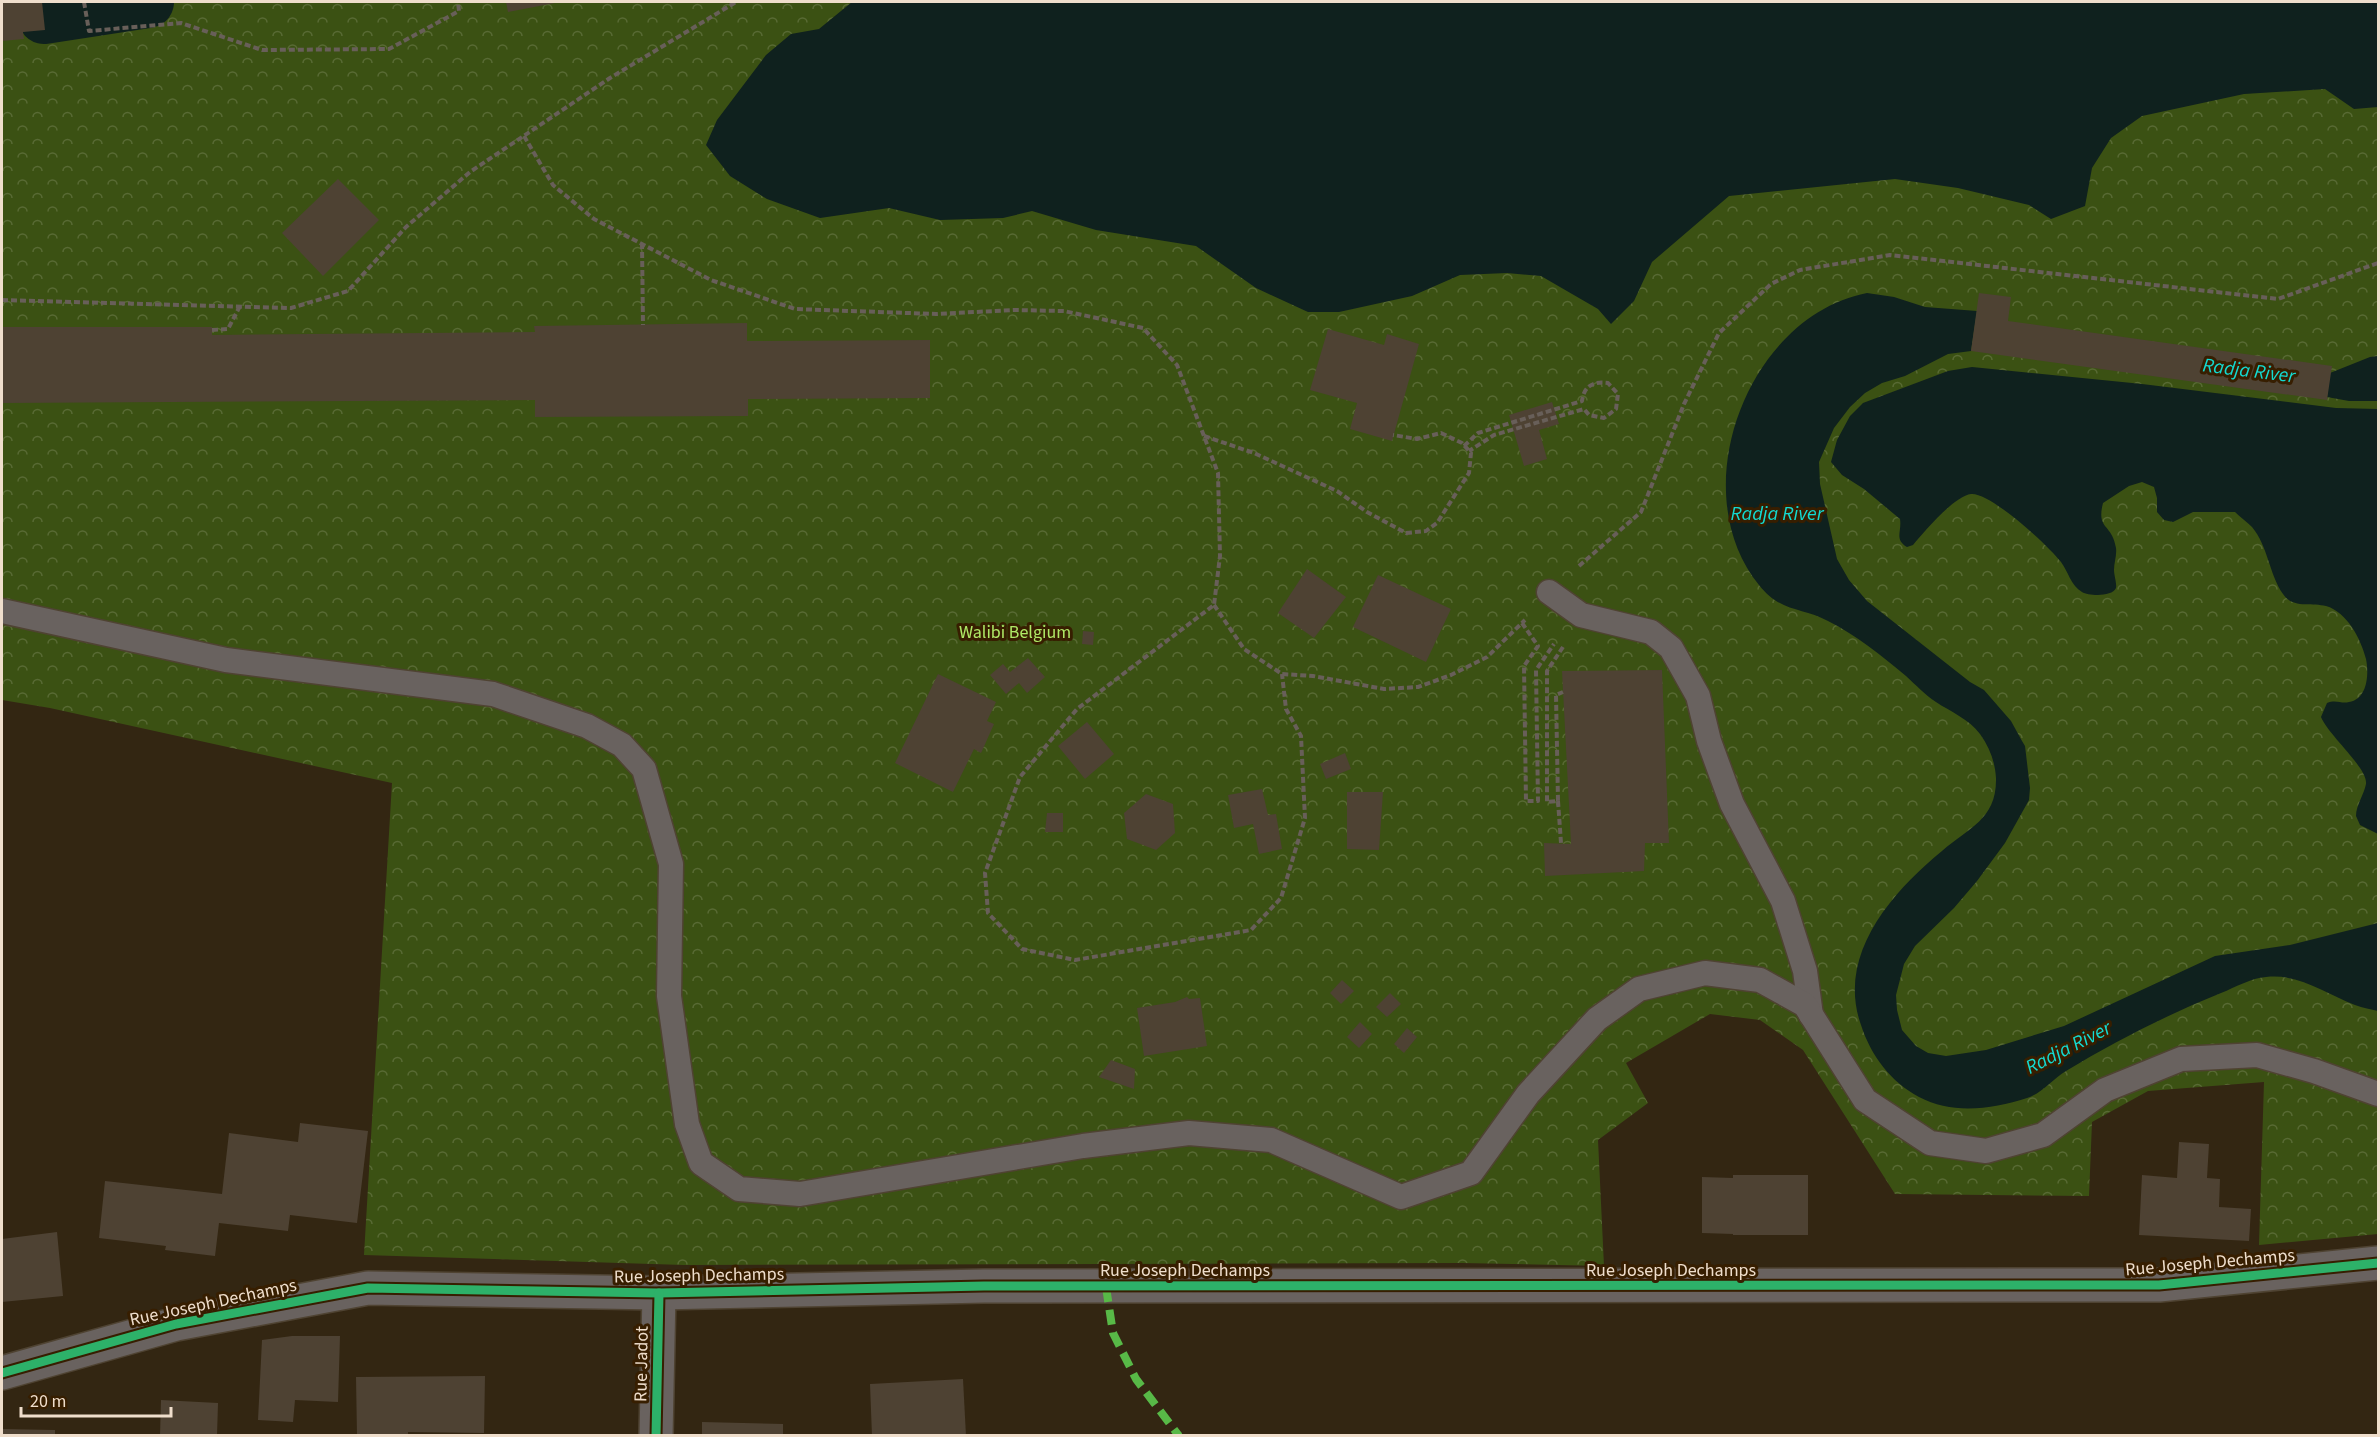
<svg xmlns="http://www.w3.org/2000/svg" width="2380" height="1437" font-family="'Source Sans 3',sans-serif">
<defs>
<pattern id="park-crowns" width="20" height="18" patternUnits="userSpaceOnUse" patternTransform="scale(1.5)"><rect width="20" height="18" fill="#3b5113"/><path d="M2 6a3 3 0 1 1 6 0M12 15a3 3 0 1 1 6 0" fill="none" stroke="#586a34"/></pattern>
</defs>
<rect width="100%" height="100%" fill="#332612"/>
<polygon fill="url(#park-crowns)" points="2,2 2378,2 2378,1234 2259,1245 2264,1082 2148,1091 2092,1122 2089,1196 1895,1194 1803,1050 1760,1020 1710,1014 1626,1063 1648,1103 1598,1140 1604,1266 1462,1263 684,1265 364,1255 392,783 50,708 2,700"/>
<g fill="#0f211e">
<polygon points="852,2 2378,2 2378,107 2354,109 2325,89 2244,94 2142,116 2111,138 2092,168 2085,206 2051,219 2029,205 1958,188 1895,179 1729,196 1652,262 1634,301 1611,324 1598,309 1541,276 1507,273 1460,275 1412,296 1339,312 1308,312 1256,288 1196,246 1096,230 1032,211 1003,218 940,220 889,208 820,218 767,199 730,176 706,145 717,120 766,55 791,34 819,29"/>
<path d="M1867,293l27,4 31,10 52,4 -6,40 -23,3 -43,22 -23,7 -17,10 -15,14 -16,21 -15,34 1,22 17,75 12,21 18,21 103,81 14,8 27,31 11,20 3,5 5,42 -1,12 -24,43 -28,38 -23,27 -39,38 -11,18 -8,31 1,15 5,20 14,16 12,7 18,3 40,-6 78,-24 151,-70 75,-11 88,-22v88c-7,-2 -15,-3 -23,-6 -29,-11 -56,-32 -89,-28 -15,1 -30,10 -45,16 -54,22 -106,48 -155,78 -13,8 -25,23 -39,27 -35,11 -74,17 -108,-1 -28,-15 -48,-41 -58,-72 -25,-70 31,-133 81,-174 27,-23 55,-32 54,-73 -1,-16 -6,-30 -16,-44 -11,-15 -29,-22 -44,-32 -11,-7 -20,-17 -30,-26 -24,-20 -50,-41 -78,-55 -26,-14 -47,-8 -69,-36 -77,-95 -11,-269 108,-292z"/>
<polygon points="2378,356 2378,401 2349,401 2327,397 2330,373 2370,357"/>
<path d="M1972,367l170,17 194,24 42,1v425l-18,-9 -4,-9c0,-11 8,-21 10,-32 2,-16 -37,-48 -45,-67l6,-14c9,-4 14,1 22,-1 19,-3 20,-29 17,-43 -5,-20 -19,-47 -40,-53 -14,-4 -33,3 -43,-12 -14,-20 -15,-48 -31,-67 -5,-5 -12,-10 -17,-15h-42l-20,10 -9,-2 -7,-8v-14l-3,-11 -12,-5 -13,4 -26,17c-7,27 9,20 13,45 1,7 -2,15 -2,22 0,5 3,14 2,18 -4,9 -27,8 -34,4 -11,-6 -14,-21 -21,-30 -13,-17 -71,-70 -90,-68 -17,2 -47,38 -58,51l-6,2c-13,-8 -5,-15 -7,-28l-36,-30 -22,-14 -11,-13 6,-22 13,-24 13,-13 85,-32z"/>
</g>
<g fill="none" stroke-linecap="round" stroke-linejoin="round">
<polyline stroke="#0f211e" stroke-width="52" points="44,18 148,2"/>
</g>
<g fill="#4e4233">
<polygon points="2,2 42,2 45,30 23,32 24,39 2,41"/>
<polygon points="506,2 555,2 555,3 508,12"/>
<polygon points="338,179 379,220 323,276 282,233"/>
<polygon points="1979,293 2011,297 2008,321 2332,366 2327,400 1971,351"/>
<polygon points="747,323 747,341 930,340 930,398 748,399 748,416 535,417 535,400 2,403 2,327 212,327 212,335 535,332 534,326"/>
<polygon points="1328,329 1384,345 1387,334 1419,344 1392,441 1350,429 1357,403 1310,390"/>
<polygon points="1552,402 1559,424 1539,430 1547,459 1524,466 1509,415"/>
<polygon points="1307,569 1346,597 1314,638 1278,613"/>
<polygon points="1378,575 1451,609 1426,662 1353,627"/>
<polygon points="1083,631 1094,632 1093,645 1082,644"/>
<polygon points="1028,658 1045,677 1027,693 1019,683 1006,694 990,675 1003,664 1010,672"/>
<polygon points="1662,670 1669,843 1645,843 1644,871 1545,876 1544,843 1571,844 1562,671"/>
<polygon points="938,674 996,702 987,721 994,724 982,751 981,753 974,749 953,792 895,763"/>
<polygon points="1087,722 1114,754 1085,779 1058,746"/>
<polygon points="1345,753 1351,769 1326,779 1320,764"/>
<polygon points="1262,789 1268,815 1276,814 1282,849 1259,854 1253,824 1234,828 1228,795"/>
<polygon points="1347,792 1383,792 1379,850 1347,849"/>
<polygon points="1146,794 1173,804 1175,833 1156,850 1127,839 1124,813"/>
<polygon points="1047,813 1063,813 1063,832 1045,832"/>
<polygon points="1342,980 1354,991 1341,1004 1330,993"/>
<polygon points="1390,993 1401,1004 1387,1017 1376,1007"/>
<polygon points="1187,997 1189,999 1200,998 1207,1046 1144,1056 1137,1008 1175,1002"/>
<polygon points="1360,1022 1372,1034 1359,1048 1347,1037"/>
<polygon points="1407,1028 1417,1037 1404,1053 1394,1044"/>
<polygon points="1111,1060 1135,1069 1134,1089 1099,1077"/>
<polygon points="300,1123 368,1131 357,1223 290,1215 288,1231 219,1223 215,1256 165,1250 166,1246 99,1238 105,1181 222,1194 229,1133 298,1142"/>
<polygon points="2179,1142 2209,1144 2207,1178 2220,1179 2219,1207 2251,1209 2249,1241 2139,1235 2142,1175 2177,1178"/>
<polygon points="1733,1175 1808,1175 1808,1235 1733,1235 1733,1234 1702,1233 1702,1177 1733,1178"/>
<polygon points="57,1232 63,1296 2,1302 2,1239"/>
<polygon points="292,1336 340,1336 338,1402 295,1400 293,1422 258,1420 262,1340"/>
<polygon points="485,1376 484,1433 408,1432 408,1436 357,1436 356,1377"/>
<polygon points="963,1379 966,1436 872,1436 870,1384"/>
<polygon points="161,1400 218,1403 217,1436 160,1436"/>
<polygon points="702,1422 783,1424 783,1436 702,1436"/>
<polygon points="2,1429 55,1430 55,1436 2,1436"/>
</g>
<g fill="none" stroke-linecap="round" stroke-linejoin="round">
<defs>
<g id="service">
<polyline points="1549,592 1581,615 1651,632 1671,648 1698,696 1709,741 1732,804 1783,901 1805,971 1811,1015"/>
<polyline points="2,611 226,660 493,694 587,726 622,745 644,769 671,864 669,996 687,1124 701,1163 739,1189 800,1194 1083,1146 1189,1133 1271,1140 1401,1197 1471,1173 1528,1094 1597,1019 1639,989 1705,973 1760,980 1805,1005 1865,1100 1930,1143 1986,1151 2043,1135 2105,1090 2181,1059 2257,1055 2314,1071 2378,1094"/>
</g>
<polyline id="minor" points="656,1436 659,1293"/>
<polyline id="tertiary" points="2,1373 176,1324 368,1288 659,1293 984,1286 2159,1285 2378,1263"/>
</defs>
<use href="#service" stroke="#4f4332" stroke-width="27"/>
<use href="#minor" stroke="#4f4332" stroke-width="36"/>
<use href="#tertiary" stroke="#4f4332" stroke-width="36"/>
<g stroke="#685f59" stroke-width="4" stroke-dasharray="6 3" stroke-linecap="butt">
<polyline points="84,2 89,31 181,23 262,50 389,49 459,11 458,2"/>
<polyline points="524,136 553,185 594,219 711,280 795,309 936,314 1014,310 1064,311 1143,328 1177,365 1218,473 1220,556 1214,605 1077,709 1020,777 985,873 988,913 1022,949 1075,960 1251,930 1281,898 1305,818 1301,736 1286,709 1282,674"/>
<polyline points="642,243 643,325"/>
<polyline points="2,300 291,308 348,291 406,227 470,172 610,78 736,2"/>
<polyline points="212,330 228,329 240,306"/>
<polyline points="1204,436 1254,453 1337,491 1367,512 1406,533 1426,531 1437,523 1469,473 1471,453 1462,443 1441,433 1417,439 1393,435"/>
<path d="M1464,446l14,-13 104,-32c2,-15 11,-20 26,-18l10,11 -2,15 -12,9 -15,-3 -5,-6 -90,26 -25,16"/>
<polyline points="1579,566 1641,512 1684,404 1719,333 1771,284 1800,270 1890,255 2278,299 2378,263"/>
<polyline points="1214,605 1244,649 1282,674 1313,676 1384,689 1418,687 1451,675 1487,657 1525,620"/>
<polyline points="1522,623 1538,646 1524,666 1526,801 1538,801 1536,670 1554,644"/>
<polyline points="1563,647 1547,671 1547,802 1558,801 1556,695 1563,692"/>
<polyline points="1558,801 1561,843"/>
</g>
<use href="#service" stroke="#69625f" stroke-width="24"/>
<use href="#minor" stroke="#69625f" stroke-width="33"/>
<use href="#tertiary" stroke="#69625f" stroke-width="33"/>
<polyline stroke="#58b947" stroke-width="8" stroke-dasharray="15 8" stroke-linecap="butt" points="1106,1287 1113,1333 1136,1379 1179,1436"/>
<defs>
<g id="cycleway">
<polyline points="2,1373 176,1324 368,1288 659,1293 984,1286 2159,1285 2378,1263"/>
<polyline points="656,1436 659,1293"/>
</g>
</defs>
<use href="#cycleway" stroke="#371e00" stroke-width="13"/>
<use href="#cycleway" stroke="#2db169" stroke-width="9"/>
</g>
<g text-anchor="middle" stroke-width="6" stroke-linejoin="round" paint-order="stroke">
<g font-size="18" fill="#afe966" stroke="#371e00">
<text x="1015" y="638">Walibi Belgium</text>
</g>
<g font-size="18" fill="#efdecc" stroke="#371e00">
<text transform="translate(2210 1262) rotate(-5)" y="6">Rue Joseph Dechamps</text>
<text x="1185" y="1276">Rue Joseph Dechamps</text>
<text x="1671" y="1276">Rue Joseph Dechamps</text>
<text transform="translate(699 1275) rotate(-1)" y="6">Rue Joseph Dechamps</text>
<text transform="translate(213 1302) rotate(-12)" y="6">Rue Joseph Dechamps</text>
<text transform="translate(641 1364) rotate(-89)" y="6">Rue Jadot</text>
</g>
<g font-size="20" font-style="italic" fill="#13dbd2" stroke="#371e00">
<text transform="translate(2249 370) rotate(7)" y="7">Radja River</text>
<text x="1777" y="520">Radja River</text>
<text transform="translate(2068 1047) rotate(-27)" y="7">Radja River</text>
</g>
</g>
<rect width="2380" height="1437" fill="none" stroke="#efdecc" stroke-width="6"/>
<path d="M21 1407v9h150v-9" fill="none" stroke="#efdecc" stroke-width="3"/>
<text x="30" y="1407" font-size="18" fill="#efdecc" stroke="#371e00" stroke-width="4.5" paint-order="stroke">20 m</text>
</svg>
